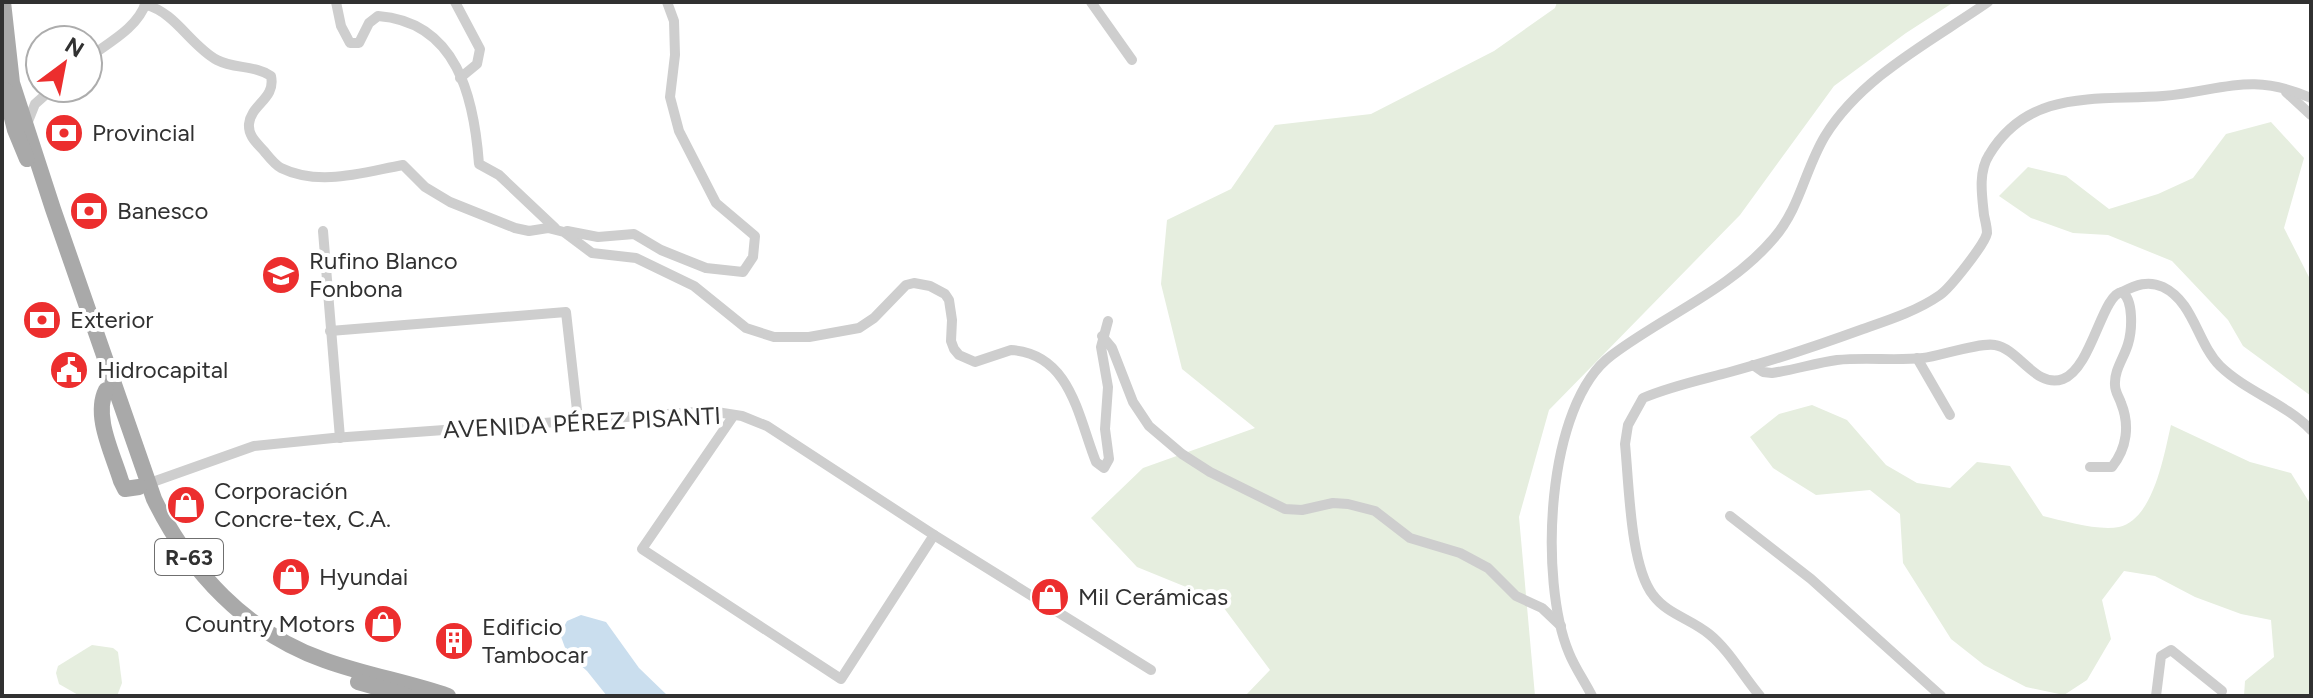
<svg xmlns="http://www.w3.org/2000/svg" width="2313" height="698" font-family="Figtree,sans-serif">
<rect width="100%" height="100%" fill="#fff"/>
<g fill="#e6eedf">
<polygon points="1557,2 1954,2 1906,33 1834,86 1740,215 1549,410 1519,517 1535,696 1245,696 1270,670 1218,600 1137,567 1091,518 1143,468 1255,428 1182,369 1161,284 1167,220 1231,189 1275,125 1371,114 1494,51 1555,8"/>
<polygon points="2271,122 2304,158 2284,228 2311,281 2311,396 2243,346 2228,320 2172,261 2108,235 2073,233 2031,218 1999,196 2028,167 2066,176 2109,209 2158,194 2193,178 2226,134"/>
<path d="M1812,405l35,15 39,45 31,18 33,5 27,-26 33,4 33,50c21,5 55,15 76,11 35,-8 45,-73 52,-102l79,37 41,11 20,32v191h-67l1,-15 29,-24 -3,-37 -30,-6 -46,-17 -40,-21 -31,-5 -22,29 9,39 -24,41 -23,15 -38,-8 -42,-22 -33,-26 -48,-76 -3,-49 -30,-24 -54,5 -43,-27 -23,-31 29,-23z"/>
<polygon points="92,645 113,648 118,652 122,683 117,696 80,696 59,684 56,673 58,666"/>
</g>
<polygon fill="#cadeee" points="581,615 606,622 639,668 668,696 607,696 587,671 567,653 560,634 567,621"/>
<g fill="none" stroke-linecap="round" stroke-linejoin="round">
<g stroke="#cecece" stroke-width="10">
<path d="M336,2l5,24 9,17h9l10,-20 9,-7c79,6 96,81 101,148l20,11 56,53"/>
<polyline points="455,2 480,49 477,64 460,78"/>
<polyline points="1091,2 1132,60"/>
<path d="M146,5c29,7 45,41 71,55 17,9 38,5 54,16 5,23 -20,28 -22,48 -1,12 8,19 15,27 5,6 10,13 17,17 39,19 83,4 122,-3l22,22 25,15 65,26 14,3 19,-3 16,4 28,21 44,5 58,28 52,42 28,9h35l50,-9 15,-10 32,-33 8,-2 16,3 15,8 4,6 3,20 -1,21 3,8 5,6 16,7 36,-12c60,4 67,67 85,112l8,6 5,-9 -4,-30 3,-42 -7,-40 7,-26"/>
<path d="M88,58c20,-15 50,-30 58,-56"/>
<polyline points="2286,92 2311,115"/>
<polyline points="27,124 35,104 53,88"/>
<polyline points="323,231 340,438"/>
<polyline points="567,231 598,237 634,234 661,250 706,268 743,272 753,257 755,236 716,203 679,131 670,97 675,55 674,21 667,2"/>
<path d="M2122,292c14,-7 26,-12 41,-5 31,15 34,56 57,79 27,26 65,37 91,64"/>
<polyline points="330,331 566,312 578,419"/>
<polyline points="1102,336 1112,348 1133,402 1149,426 1182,454 1210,472 1285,509 1302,510 1333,503 1348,504 1375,511 1410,538 1460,553 1488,568 1516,596 1542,608 1561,626"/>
<polyline points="1917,358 1950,415"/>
<path d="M1753,365l10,7 9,1c22,-3 43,-10 65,-13 29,-3 58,1 86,-2 17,-2 57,-16 72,-13 24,4 41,44 68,34 29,-11 39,-85 59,-87 12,8 10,39 6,52 -4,14 -14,26 -13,41 0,7 4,12 6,18 9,22 6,45 -9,64h-22"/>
<polyline points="734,415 642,549 841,679 934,535"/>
<polyline points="147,484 254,446 333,438 710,411 742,416 767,426 934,535 1151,670"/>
<polyline points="1730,516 1811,579 1941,696"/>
<path d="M1592,696c-7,-14 -17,-28 -23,-43 -30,-71 -24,-249 43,-298 53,-40 118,-65 162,-117 26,-30 31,-69 51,-102 37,-60 107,-95 163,-134"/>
<path d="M1760,696c-17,-20 -31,-46 -51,-62 -18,-15 -42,-20 -56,-39 -23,-29 -24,-112 -28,-151l3,-19 15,-27c28,-12 57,-18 87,-26 45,-12 89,-27 133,-43 26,-9 54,-18 77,-34 10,-7 45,-51 47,-62 0,-6 -2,-13 -3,-18 -2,-19 -6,-43 5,-60 40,-67 108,-54 174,-59 59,-5 86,-25 148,2"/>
<polyline points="2156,696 2161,656 2171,650 2222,691"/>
</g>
<g stroke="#a9a9a9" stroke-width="16">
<path d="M3,2l9,81 41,126 101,290c35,72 93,134 170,161 41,15 84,22 124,36"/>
<polyline points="5,90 15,130 27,159"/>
<path d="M106,390c-13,26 7,64 15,91l4,8 14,-2"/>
<polyline points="358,682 407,696"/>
</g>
</g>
<defs>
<symbol id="bank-disc" viewBox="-11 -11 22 22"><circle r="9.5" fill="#ec2e2e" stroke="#fff"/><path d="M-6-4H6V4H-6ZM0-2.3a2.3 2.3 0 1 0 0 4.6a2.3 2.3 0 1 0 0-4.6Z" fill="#fff"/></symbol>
<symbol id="university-disc" viewBox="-11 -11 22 22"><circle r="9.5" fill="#ec2e2e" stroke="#fff"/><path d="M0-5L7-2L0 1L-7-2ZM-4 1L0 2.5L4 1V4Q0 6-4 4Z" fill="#fff"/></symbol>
<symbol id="civic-disc" viewBox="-11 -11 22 22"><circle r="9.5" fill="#ec2e2e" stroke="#fff"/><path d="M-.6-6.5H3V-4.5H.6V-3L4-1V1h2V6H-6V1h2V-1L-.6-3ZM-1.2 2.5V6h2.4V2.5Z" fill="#fff"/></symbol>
<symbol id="shop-disc" viewBox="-11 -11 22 22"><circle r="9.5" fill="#ec2e2e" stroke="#fff"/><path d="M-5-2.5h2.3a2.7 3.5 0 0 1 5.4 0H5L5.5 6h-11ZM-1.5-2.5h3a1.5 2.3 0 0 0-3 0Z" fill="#fff"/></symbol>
<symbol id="building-disc" viewBox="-11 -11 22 22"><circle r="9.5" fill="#ec2e2e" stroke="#fff"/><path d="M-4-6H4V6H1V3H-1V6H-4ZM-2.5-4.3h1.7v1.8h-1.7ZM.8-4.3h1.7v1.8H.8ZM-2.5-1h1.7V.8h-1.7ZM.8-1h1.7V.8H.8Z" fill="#fff"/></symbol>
</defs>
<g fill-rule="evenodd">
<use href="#bank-disc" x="42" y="111" width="44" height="44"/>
<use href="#bank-disc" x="67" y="189" width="44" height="44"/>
<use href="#university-disc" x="259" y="253" width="44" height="44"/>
<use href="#bank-disc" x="20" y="298" width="44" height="44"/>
<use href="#civic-disc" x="47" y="348" width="44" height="44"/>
<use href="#shop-disc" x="164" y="483" width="44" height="44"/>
<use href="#shop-disc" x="269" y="555" width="44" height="44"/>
<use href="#shop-disc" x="1028" y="575" width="44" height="44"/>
<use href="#shop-disc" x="361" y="602" width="44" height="44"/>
<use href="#building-disc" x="432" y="619" width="44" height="44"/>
</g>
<g text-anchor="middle" stroke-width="8" stroke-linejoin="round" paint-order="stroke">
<rect fill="#fff" stroke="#6f6f6f" stroke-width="2" x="155" y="539" width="68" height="36" rx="6"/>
<g font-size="22" font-weight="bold" fill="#313131">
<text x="189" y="565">R-63</text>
</g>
<g font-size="24" fill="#313131" stroke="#fff" text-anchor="start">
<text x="92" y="141">Provincial</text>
<text x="117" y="219">Banesco</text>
<text x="309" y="269">Rufino Blanco<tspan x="309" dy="28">Fonbona</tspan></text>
<text x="70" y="328">Exterior</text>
<text x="97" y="378">Hidrocapital</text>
<text x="214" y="499">Corporación<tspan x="214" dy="28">Concre-tex, C.A.</tspan></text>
<text x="319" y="585">Hyundai</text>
<text x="1078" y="605">Mil Cerámicas</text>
<text x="355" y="632" text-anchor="end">Country Motors</text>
<text x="482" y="635">Edificio<tspan x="482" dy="28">Tambocar</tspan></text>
</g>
<g font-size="24" fill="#313131" stroke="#fff">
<text transform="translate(582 423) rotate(-3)" y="8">AVENIDA PÉREZ PISANTI</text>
</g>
</g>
<rect width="2313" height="698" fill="none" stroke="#313131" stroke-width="8"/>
<g transform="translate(64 64) rotate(32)"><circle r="38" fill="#ffffff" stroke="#adadad" stroke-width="2"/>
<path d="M0-6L14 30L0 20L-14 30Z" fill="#ec2e2e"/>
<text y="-12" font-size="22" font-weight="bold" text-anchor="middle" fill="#313131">N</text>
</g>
</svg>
